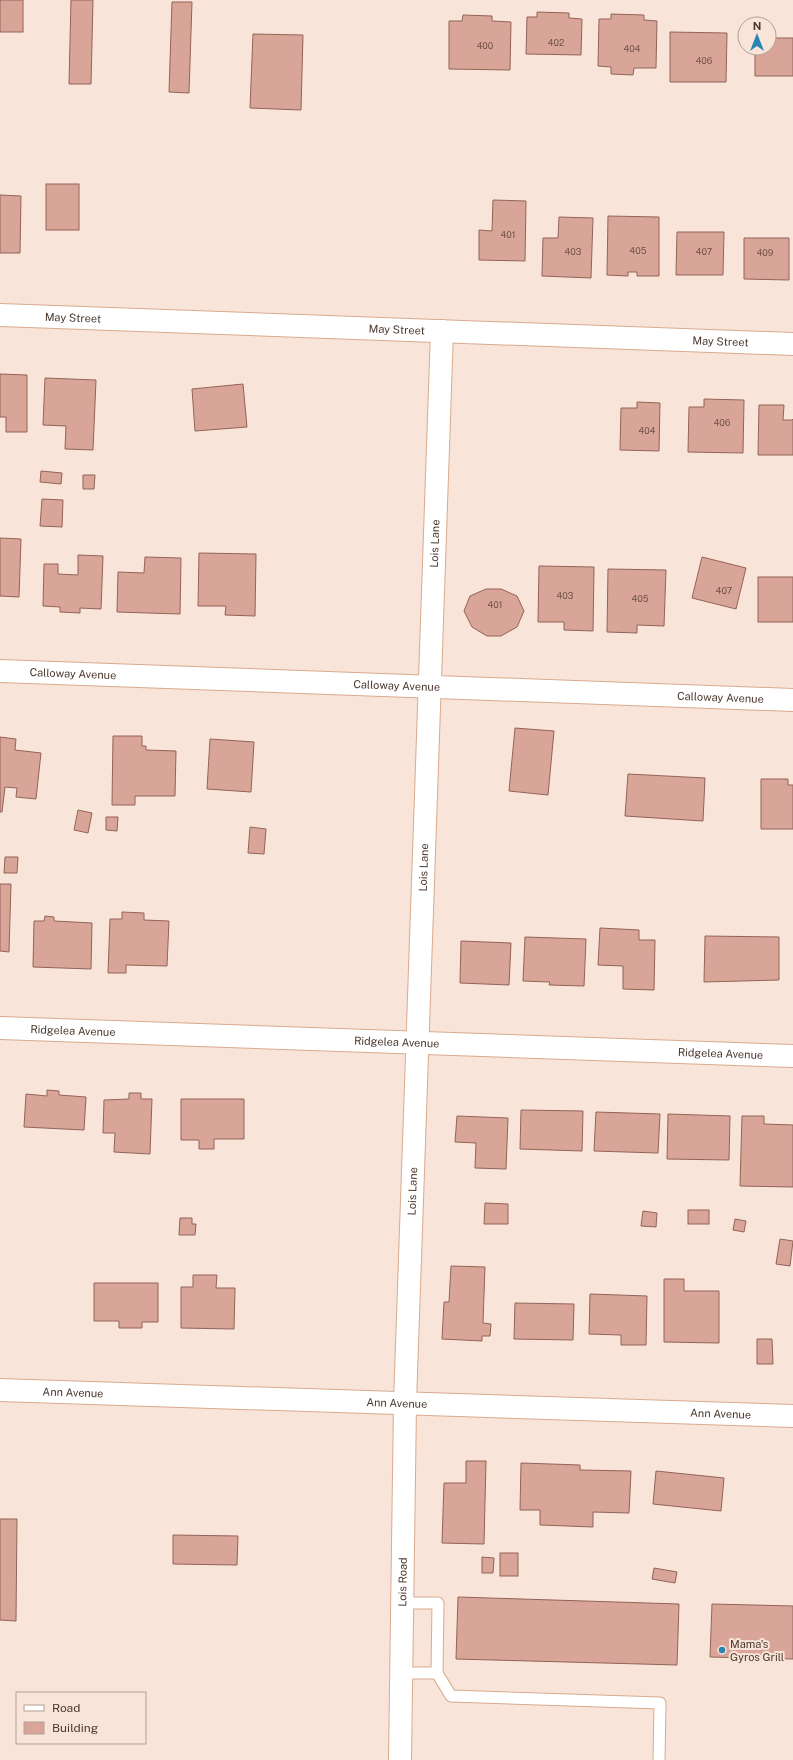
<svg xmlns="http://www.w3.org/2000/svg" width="793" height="1760" font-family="'Public Sans',sans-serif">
<rect width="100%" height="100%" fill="#f8e4d9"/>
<g fill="#daa599" stroke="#936358">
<rect x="0" y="0" width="23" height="32"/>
<polygon points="71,0 93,0 91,84 69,84"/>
<polygon points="172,2 192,2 189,93 169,92"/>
<polygon points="537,12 569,13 569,18 582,19 581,55 526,54 527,17 537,17"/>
<polygon points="611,14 644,15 644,20 657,21 656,68 634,68 633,75 611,74 611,67 598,66 599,19 611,19"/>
<polygon points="463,15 492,16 492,21 511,22 510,70 449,69 449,21 462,21"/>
<polygon points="670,32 727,33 726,82 670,82"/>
<polygon points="253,34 303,35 301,110 250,108"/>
<polygon points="769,38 793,38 793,76 755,76 755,48 769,48"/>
<rect x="46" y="184" width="33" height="46"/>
<polygon points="0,195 21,196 20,253 0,253"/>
<polygon points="493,200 526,201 525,261 479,260 479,230 492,231"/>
<polygon points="608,216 659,217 659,276 637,276 637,272 628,272 628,276 607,275"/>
<polygon points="559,217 593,218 591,278 542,276 543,238 558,238"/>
<polygon points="677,232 724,232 723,275 676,275"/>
<polygon points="744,238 789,238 789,280 744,279"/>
<polygon points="0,374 27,375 27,432 6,432 6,417 0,417"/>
<polygon points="45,378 96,380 93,450 65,449 66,426 43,425"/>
<polygon points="243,384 247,427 195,431 192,389"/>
<polygon points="704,399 744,400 743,453 688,452 689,407 704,407"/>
<polygon points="637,402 660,403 659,451 620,450 621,408 637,408"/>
<polygon points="759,405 784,405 783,420 792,420 793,419 793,455 758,455"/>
<polygon points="41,471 62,473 61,484 40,482"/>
<polygon points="83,475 95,475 94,489 83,489"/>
<polygon points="42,499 63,500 62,527 40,526"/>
<polygon points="0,538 21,539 19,597 0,596"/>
<polygon points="199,553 256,554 255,616 225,615 226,606 198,606"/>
<polygon points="78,555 103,556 101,609 80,608 80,613 60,612 60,607 43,606 44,564 58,564 58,574 78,575"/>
<polygon points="145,557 181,558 180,614 117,612 118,572 144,573"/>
<polygon points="702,557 746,568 736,609 692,598"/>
<polygon points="539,566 594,567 593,631 564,630 564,622 538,622"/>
<polygon points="608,569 666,570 664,626 637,625 637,633 607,632"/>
<rect x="758" y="577" width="35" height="45"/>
<polygon points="486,589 501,589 517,596 524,611 517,627 501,636 487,636 472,627 464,611 470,596"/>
<polygon points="515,728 554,731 548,795 509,791"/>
<polygon points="113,736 142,736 142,746 146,746 146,750 176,751 175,796 135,796 135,805 112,805"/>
<polygon points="0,737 16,739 15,750 41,753 36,799 16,797 17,788 5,787 2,812 0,812"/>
<polygon points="210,739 254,742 251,792 207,789"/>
<polygon points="628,774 705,778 703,821 625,816"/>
<polygon points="761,779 788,779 788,785 793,785 793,829 761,829"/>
<polygon points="78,810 92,813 88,833 74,830"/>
<polygon points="106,817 118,817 117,831 106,830"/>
<polygon points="250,827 266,829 264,854 248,853"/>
<polygon points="5,857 18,857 17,873 4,873"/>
<polygon points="0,884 11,884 9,952 0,951"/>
<polygon points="122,912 144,913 144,920 169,921 167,966 126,965 126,973 108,973 110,919 122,919"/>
<polygon points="45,916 54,917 54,921 92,923 91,969 33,967 34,921 44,921"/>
<polygon points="600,928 639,930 639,940 655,940 654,990 623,989 623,966 598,965"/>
<polygon points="705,936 779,937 779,980 704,982"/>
<polygon points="525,937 586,939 584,986 549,985 550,982 523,981"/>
<polygon points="461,941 511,943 509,985 460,983"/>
<polygon points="47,1090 59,1091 59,1095 86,1097 84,1130 24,1127 26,1094 47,1096"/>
<polygon points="129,1093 141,1093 141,1099 152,1099 150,1154 114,1152 115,1133 103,1133 104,1100 129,1099"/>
<polygon points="181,1099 244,1099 244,1139 214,1139 214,1149 199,1149 199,1140 181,1140"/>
<polygon points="521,1110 583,1111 582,1151 520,1149"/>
<polygon points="596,1112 660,1114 658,1153 594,1151"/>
<polygon points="668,1114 730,1116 729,1160 667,1159"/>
<polygon points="457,1116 508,1118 506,1169 475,1168 476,1143 455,1142"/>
<polygon points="742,1116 764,1116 764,1124 793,1125 793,1187 740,1186"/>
<polygon points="485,1203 508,1204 508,1224 484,1224"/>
<rect x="688" y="1210" width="21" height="14"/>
<polygon points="643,1211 657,1213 656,1227 641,1226"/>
<polygon points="180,1218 192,1218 192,1224 196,1224 195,1235 179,1235"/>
<polygon points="735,1219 746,1221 744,1232 733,1230"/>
<polygon points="780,1239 793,1241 790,1266 776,1264"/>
<polygon points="451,1266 485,1267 483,1323 491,1324 490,1336 482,1336 482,1341 442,1339 444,1302 449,1302"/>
<polygon points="193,1275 217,1275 216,1288 235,1288 234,1329 181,1328 181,1287 193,1287"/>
<polygon points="664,1279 684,1279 684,1291 719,1291 719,1343 664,1342"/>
<polygon points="94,1283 158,1283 158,1322 142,1322 142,1328 119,1328 119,1321 94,1321"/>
<polygon points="590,1294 647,1296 646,1345 621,1345 621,1335 589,1334"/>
<polygon points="515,1303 574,1304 573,1340 514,1339"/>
<polygon points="757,1339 772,1339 773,1364 757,1364"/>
<polygon points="466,1461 486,1461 484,1544 442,1543 444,1483 466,1483"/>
<polygon points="521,1463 580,1465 580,1470 631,1471 629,1513 593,1512 593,1527 540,1525 540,1510 520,1510"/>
<polygon points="656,1471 724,1478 721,1511 653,1504"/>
<polygon points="0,1519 17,1519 16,1621 0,1620"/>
<polygon points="173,1535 238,1536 237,1565 173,1564"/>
<rect x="500" y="1553" width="18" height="23"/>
<polygon points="482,1557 494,1558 493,1573 482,1573"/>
<polygon points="654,1568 677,1572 675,1583 652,1579"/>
<polygon points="458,1597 679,1604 677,1665 456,1659"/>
<polygon points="712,1604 793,1606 793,1659 710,1657"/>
</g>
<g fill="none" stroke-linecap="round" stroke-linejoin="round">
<defs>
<g id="service">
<polyline points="401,1673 437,1673 438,1603 402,1603"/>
<polyline points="437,1673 451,1696 660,1703 659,1760"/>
</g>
<g id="minor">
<path id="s1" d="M0,315l793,29"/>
<path id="s2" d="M0,671l793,29"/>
<path id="s3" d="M0,1028l793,28"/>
<path id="s4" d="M0,1390l793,26"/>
<path id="s5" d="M400,1760l5,-357 37,-1072"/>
</g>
</defs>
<use href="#service" stroke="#d8ab8f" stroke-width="13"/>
<use href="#minor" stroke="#d8ab8f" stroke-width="24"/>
<use href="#service" stroke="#fff" stroke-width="11"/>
<use href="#minor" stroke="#fff" stroke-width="22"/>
</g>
<circle fill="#2687b2" stroke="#f8e4d9" stroke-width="1.5" cx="722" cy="1650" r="4"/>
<g text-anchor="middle" stroke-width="4" stroke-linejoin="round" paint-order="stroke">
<g font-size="9" fill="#6f5348">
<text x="556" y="46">402</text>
<text x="485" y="49">400</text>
<text x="632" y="52">404</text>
<text x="704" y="64">406</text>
<text x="508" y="238">401</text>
<text x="638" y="254">405</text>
<text x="573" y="255">403</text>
<text x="704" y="255">407</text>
<text x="765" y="256">409</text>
<text x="722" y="426">406</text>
<text x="647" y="434">404</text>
<text x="724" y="594">407</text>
<text x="565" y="599">403</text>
<text x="640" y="602">405</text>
<text x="495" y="608">401</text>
</g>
<g font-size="11" fill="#4b382d" stroke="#f8e4d9">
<text dy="4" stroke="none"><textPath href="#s1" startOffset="73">May Street</textPath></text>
<text dy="4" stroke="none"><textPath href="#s1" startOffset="397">May Street</textPath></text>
<text dy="4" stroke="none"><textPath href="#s1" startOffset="721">May Street</textPath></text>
<text dy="4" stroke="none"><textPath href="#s5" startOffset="1217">Lois Lane</textPath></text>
<text dy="4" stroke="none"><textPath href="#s2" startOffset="73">Calloway Avenue</textPath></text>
<text dy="4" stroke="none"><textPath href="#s2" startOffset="397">Calloway Avenue</textPath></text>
<text dy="4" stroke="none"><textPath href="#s2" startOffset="721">Calloway Avenue</textPath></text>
<text dy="4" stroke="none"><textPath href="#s5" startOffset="893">Lois Lane</textPath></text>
<text dy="4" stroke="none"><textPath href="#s3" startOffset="73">Ridgelea Avenue</textPath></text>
<text dy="4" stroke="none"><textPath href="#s3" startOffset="397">Ridgelea Avenue</textPath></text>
<text dy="4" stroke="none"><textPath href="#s3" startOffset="721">Ridgelea Avenue</textPath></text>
<text dy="4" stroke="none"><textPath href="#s5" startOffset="569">Lois Lane</textPath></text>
<text dy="4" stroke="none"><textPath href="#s4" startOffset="73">Ann Avenue</textPath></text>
<text dy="4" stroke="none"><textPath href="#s4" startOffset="397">Ann Avenue</textPath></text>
<text dy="4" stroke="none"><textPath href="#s4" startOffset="721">Ann Avenue</textPath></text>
<text dy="4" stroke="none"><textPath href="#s5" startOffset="178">Lois Road</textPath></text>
</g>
<g font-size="11" fill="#4b382d" stroke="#f8e4d9" text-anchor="start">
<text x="730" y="1648">Mama's<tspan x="730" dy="13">Gyros Grill</tspan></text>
</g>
</g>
<rect x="16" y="1692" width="130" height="52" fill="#f8e4d9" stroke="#b39f94"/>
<rect x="24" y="1705" width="20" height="6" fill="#ffffff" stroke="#b39f94"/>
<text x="52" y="1712" font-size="12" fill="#4b382d">Road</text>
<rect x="24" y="1722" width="20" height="12" fill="#daa599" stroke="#b39f94"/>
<text x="52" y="1732" font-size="12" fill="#4b382d">Building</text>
<g transform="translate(757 36)"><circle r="19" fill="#f8e4d9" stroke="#b39f94"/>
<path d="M0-3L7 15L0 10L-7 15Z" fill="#2687b2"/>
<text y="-6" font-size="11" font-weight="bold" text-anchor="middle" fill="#4b382d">N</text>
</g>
</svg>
